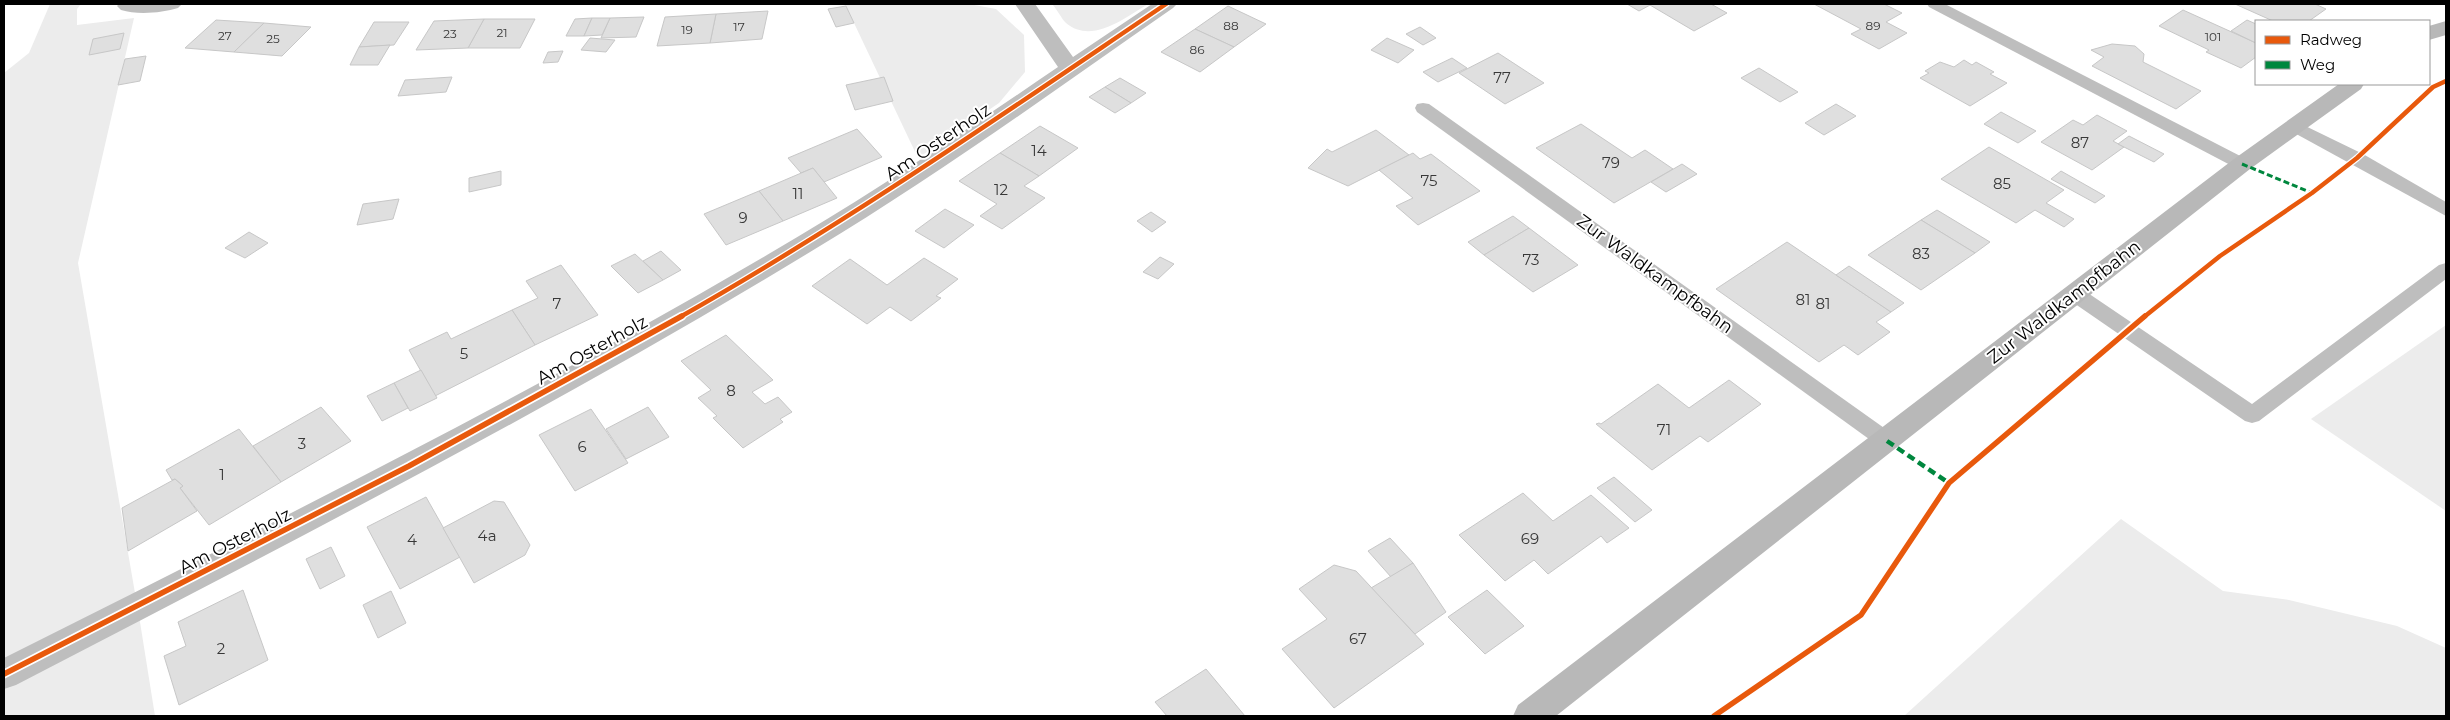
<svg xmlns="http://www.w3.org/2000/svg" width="2450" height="720" font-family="Montserrat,sans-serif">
<rect width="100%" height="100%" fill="#fff"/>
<g fill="#ececec">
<polygon points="50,4 81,4 77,9 77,25 134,18 78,263 140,622 155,716 4,716 4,73 29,53"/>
<polygon points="845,4 969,4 996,9 1024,35 1025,72 999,103 918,158"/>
<path d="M1052,4h96c-22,13 -56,41 -82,19 -5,-5 -9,-14 -14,-19z"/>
<polygon points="2446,325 2446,511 2311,419"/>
<polygon points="2121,519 2223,591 2289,600 2397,626 2446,648 2446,716 1904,716"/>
</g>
<g fill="#dfdfdf" stroke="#c7c7c7">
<polygon points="1627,4 1652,4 1639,11"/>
<polygon points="1652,4 1711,4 1727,13 1694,31 1650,5"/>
<polygon points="1814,4 1884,4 1902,13 1886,22 1907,33 1879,49 1851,34 1861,29"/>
<polygon points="2235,4 2315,4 2326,9 2309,21 2273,21"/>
<polygon points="846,6 854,23 836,27 828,9"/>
<polygon points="1228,6 1266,24 1234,47 1195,29"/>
<polygon points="2183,10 2256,43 2256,57 2241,68 2206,52 2209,50 2159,26"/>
<polygon points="768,11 762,39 710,43 716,14"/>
<polygon points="716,14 710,43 657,46 665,17"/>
<polygon points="644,17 636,37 601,38 610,18"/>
<polygon points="592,18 584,36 566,36 575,19"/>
<polygon points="592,18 610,18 602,35 584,36"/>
<polygon points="484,19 535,19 520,48 468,48"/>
<polygon points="484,19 468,48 416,50 434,21"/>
<polygon points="216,20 264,23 234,52 185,48"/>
<polygon points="2247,20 2256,24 2256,43 2231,31"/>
<polygon points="374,22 409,22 394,45 359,47"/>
<polygon points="264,23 311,27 282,56 234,52"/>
<polygon points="1420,27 1436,38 1423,45 1406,34"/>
<polygon points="1195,29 1234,47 1200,72 1161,52"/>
<polygon points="124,33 120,49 89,55 93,39"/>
<polygon points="590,38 615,40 606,52 581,50"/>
<polygon points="1387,38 1414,50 1398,63 1371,50"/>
<polygon points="2112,44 2135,46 2144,54 2143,62 2201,91 2176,109 2092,66 2104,57 2091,50"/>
<polygon points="390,45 378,65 350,65 359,47"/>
<polygon points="563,51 558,62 543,63 548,52"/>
<polygon points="1498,53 1544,83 1505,104 1459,73"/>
<polygon points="146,56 140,81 118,85 125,59"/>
<polygon points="1452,58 1467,68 1438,82 1423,72"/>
<polygon points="1964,60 1972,65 1976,62 1994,72 1990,74 2007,83 1970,106 1920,78 1929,73 1925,71 1940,62 1954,67"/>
<polygon points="1759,68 1798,92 1780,102 1741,78"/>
<polygon points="452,77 446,92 398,96 405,80"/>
<polygon points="884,77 893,101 855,110 846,85"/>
<polygon points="1120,78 1146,93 1131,103 1105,87"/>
<polygon points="1105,87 1131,103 1115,113 1089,97"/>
<polygon points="1836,104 1856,116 1824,135 1805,123"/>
<polygon points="2001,112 2036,131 2018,143 1984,124"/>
<polygon points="2097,115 2127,131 2113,141 2124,147 2092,170 2041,142 2073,120 2083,125"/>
<polygon points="1581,124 1632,158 1645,150 1673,169 1614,203 1536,148"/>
<polygon points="1040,126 1078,148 1039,176 1000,153"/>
<polygon points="857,129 882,157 824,182 813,168 801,173 788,158"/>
<polygon points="1376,130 1409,155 1348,186 1308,168 1327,149 1332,152"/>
<polygon points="2129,136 2164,154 2154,162 2118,144"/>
<polygon points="1989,147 2064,190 2046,203 2074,219 2064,227 2035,210 2016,223 1941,179"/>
<polygon points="1000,153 1039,176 1024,186 1045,198 1002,229 980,216 997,204 959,181"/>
<polygon points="1413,153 1420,159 1431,154 1480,191 1418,225 1396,206 1413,198 1379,170"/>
<polygon points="1682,164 1697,174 1666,192 1651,182"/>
<polygon points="813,168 837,198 783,221 759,191"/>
<polygon points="501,171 501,185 469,192 469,178"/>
<polygon points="2061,171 2105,196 2095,203 2051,179"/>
<polygon points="759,191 783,221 726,245 704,214"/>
<polygon points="399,199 393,219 357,225 363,204"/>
<polygon points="945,209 974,225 944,248 915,231"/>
<polygon points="1937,210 1990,242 1975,253 1921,220"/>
<polygon points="1151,212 1166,222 1152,232 1137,221"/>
<polygon points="1513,216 1529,228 1484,255 1468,242"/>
<polygon points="1921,220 1975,253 1921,290 1868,255"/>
<polygon points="1529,228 1578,265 1533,292 1484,255"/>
<polygon points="249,232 268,243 245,258 225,248"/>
<polygon points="1787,242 1891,312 1876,322 1890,332 1858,355 1844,345 1819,362 1716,289"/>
<polygon points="661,251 681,270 663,280 643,261"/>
<polygon points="635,254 663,280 638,293 611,266"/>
<polygon points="1160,257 1174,264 1158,279 1143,272"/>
<polygon points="924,258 958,279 936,296 941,298 911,321 890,307 867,324 812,286 850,259 887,285"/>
<polygon points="561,265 598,315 535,345 512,310 538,298 526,281"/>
<polygon points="1849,266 1904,303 1891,312 1836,275"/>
<polygon points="512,310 535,345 435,396 409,350 447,332 451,339"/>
<polygon points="726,335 773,380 752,392 765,404 778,397 792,412 780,419 783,422 743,448 713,418 717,416 698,398 711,390 681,361"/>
<polygon points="421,370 437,398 410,411 394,383"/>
<polygon points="1729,380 1761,404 1708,442 1700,436 1652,470 1596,424 1599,423 1601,424 1658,384 1689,408"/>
<polygon points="394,383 408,408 382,421 367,396"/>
<polygon points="321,407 351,441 281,482 253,446"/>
<polygon points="648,407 669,437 626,459 606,429"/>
<polygon points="591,409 628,463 575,491 539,435"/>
<polygon points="239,429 281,482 209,525 180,488 183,486 175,479 172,480 166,470"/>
<polygon points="1614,477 1652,510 1635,522 1597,488"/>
<polygon points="175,479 183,486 180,488 197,511 128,551 122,508"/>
<polygon points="1523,493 1553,521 1591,495 1629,528 1607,543 1601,536 1548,574 1534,560 1505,581 1459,535"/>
<polygon points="426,497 460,557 400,589 367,527"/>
<polygon points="494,501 504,502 530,545 525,555 474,583 443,528"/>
<polygon points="1390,538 1413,563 1391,577 1368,551"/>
<polygon points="331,547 345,576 320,589 306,559"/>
<polygon points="1413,563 1446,612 1415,634 1371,588"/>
<polygon points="1334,565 1356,571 1424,644 1334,708 1282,649 1327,619 1299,589"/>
<polygon points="243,590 268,660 179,705 164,656 186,646 178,622"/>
<polygon points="1487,590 1524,626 1485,654 1448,617"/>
<polygon points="391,591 406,623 378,638 363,605"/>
<polygon points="1206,669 1245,716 1167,716 1155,702"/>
</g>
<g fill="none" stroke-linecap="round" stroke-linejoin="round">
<g fill="#bebebe" fill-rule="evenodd">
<polygon points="1927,4 1945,4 2248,160 2251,164 2248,168 2236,168 1929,7"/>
<polygon points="1423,103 1429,104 1894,435 1898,441 1894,447 1887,449 1880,447 1417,112 1415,108 1417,104"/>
<polygon points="2295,121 2363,154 2446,202 2446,216 2289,130 2287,126 2289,122"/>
<polygon points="2446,263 2446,279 2259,421 2252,423 2245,421 2068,299 2065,294 2068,289 2075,287 2082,289 2252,404 2439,265"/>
</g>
<g fill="#bebebe" fill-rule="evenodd">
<path d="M119,4h63l-4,4c-16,5 -41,7 -57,2l-4,-4z"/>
<path d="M1015,4h20l38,53 79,-53h25l-4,4c-118,82 -235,167 -358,241 -259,158 -530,296 -799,436l-12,4v-31c268,-135 537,-268 795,-422 88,-52 174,-111 259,-169z"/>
</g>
<g fill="#b8b8b8" fill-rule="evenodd">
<polygon points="2446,21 2446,35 2429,40 2429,26"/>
<polygon points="2339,84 2364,84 2361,89 2250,169 1556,716 1513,716 1518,705 2234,159"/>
</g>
<polyline stroke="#00873e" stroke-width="3" stroke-dasharray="6 3" stroke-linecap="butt" points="2242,164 2312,193"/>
<polyline stroke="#00873e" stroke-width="4.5" stroke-dasharray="8 4.5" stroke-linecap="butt" points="1887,441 1949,483"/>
<defs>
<g id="cycleway-far1">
<path d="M680,317c168,-95 326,-205 486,-313"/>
<polyline points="2144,317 2220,256 2312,193 2357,158 2433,87 2446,81"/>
</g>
<g id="cycleway">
<polyline points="4,674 409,466 682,316"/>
<polyline points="1714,716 1861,615 1949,483 2145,316"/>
</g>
</defs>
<use href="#cycleway-far1" stroke="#fff" stroke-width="7"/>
<use href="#cycleway" stroke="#fff" stroke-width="9"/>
<use href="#cycleway-far1" stroke="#e8590c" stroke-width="4.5"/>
<use href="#cycleway" stroke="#e8590c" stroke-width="5.5"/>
</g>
<g text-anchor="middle" stroke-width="4" stroke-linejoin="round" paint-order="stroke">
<g font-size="12" fill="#383838">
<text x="1231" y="30">88</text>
<text x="1873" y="30">89</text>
<text x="739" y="31">17</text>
<text x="687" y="34">19</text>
<text x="502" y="37">21</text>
<text x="450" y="38">23</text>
<text x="225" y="40">27</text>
<text x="2213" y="41">101</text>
<text x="273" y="43">25</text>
<text x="1197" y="54">86</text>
</g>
<g font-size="15" fill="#383838">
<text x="1502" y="83">77</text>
<text x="2080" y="148">87</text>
<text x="1039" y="156">14</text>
<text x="1611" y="168">79</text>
<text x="1429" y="186">75</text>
<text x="2002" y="189">85</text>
<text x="1001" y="195">12</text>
<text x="798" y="199">11</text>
<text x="743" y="223">9</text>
<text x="1921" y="259">83</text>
<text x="1531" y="265">73</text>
<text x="1803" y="305">81</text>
<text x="557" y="309">7</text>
<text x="1823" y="309">81</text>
<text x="464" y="359">5</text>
<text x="731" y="396">8</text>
<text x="1664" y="435">71</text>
<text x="302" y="449">3</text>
<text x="582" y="452">6</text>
<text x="222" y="480">1</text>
<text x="487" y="541">4a</text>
<text x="1530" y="544">69</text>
<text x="412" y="545">4</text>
<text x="1358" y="644">67</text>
<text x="221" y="654">2</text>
</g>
<g font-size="18" fill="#000" stroke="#fff">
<text transform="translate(938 142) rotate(-34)" y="6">Am Osterholz</text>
<text transform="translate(1655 274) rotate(36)" y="6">Zur Waldkampfbahn</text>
<text transform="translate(2064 302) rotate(-38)" y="6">Zur Waldkampfbahn</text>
<text transform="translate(592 350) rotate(-29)" y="6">Am Osterholz</text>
<text transform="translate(235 541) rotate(-27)" y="6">Am Osterholz</text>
</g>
</g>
<rect width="2450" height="720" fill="none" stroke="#000000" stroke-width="10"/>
<rect x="2255" y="20" width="175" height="65" fill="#ffffff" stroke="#999999"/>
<rect x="2265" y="36" width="25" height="8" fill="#e8590c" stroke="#999999"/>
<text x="2300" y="45" font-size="15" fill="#000000">Radweg</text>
<rect x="2265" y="61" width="25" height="8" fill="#00873e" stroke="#999999"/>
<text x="2300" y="70" font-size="15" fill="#000000">Weg</text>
</svg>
